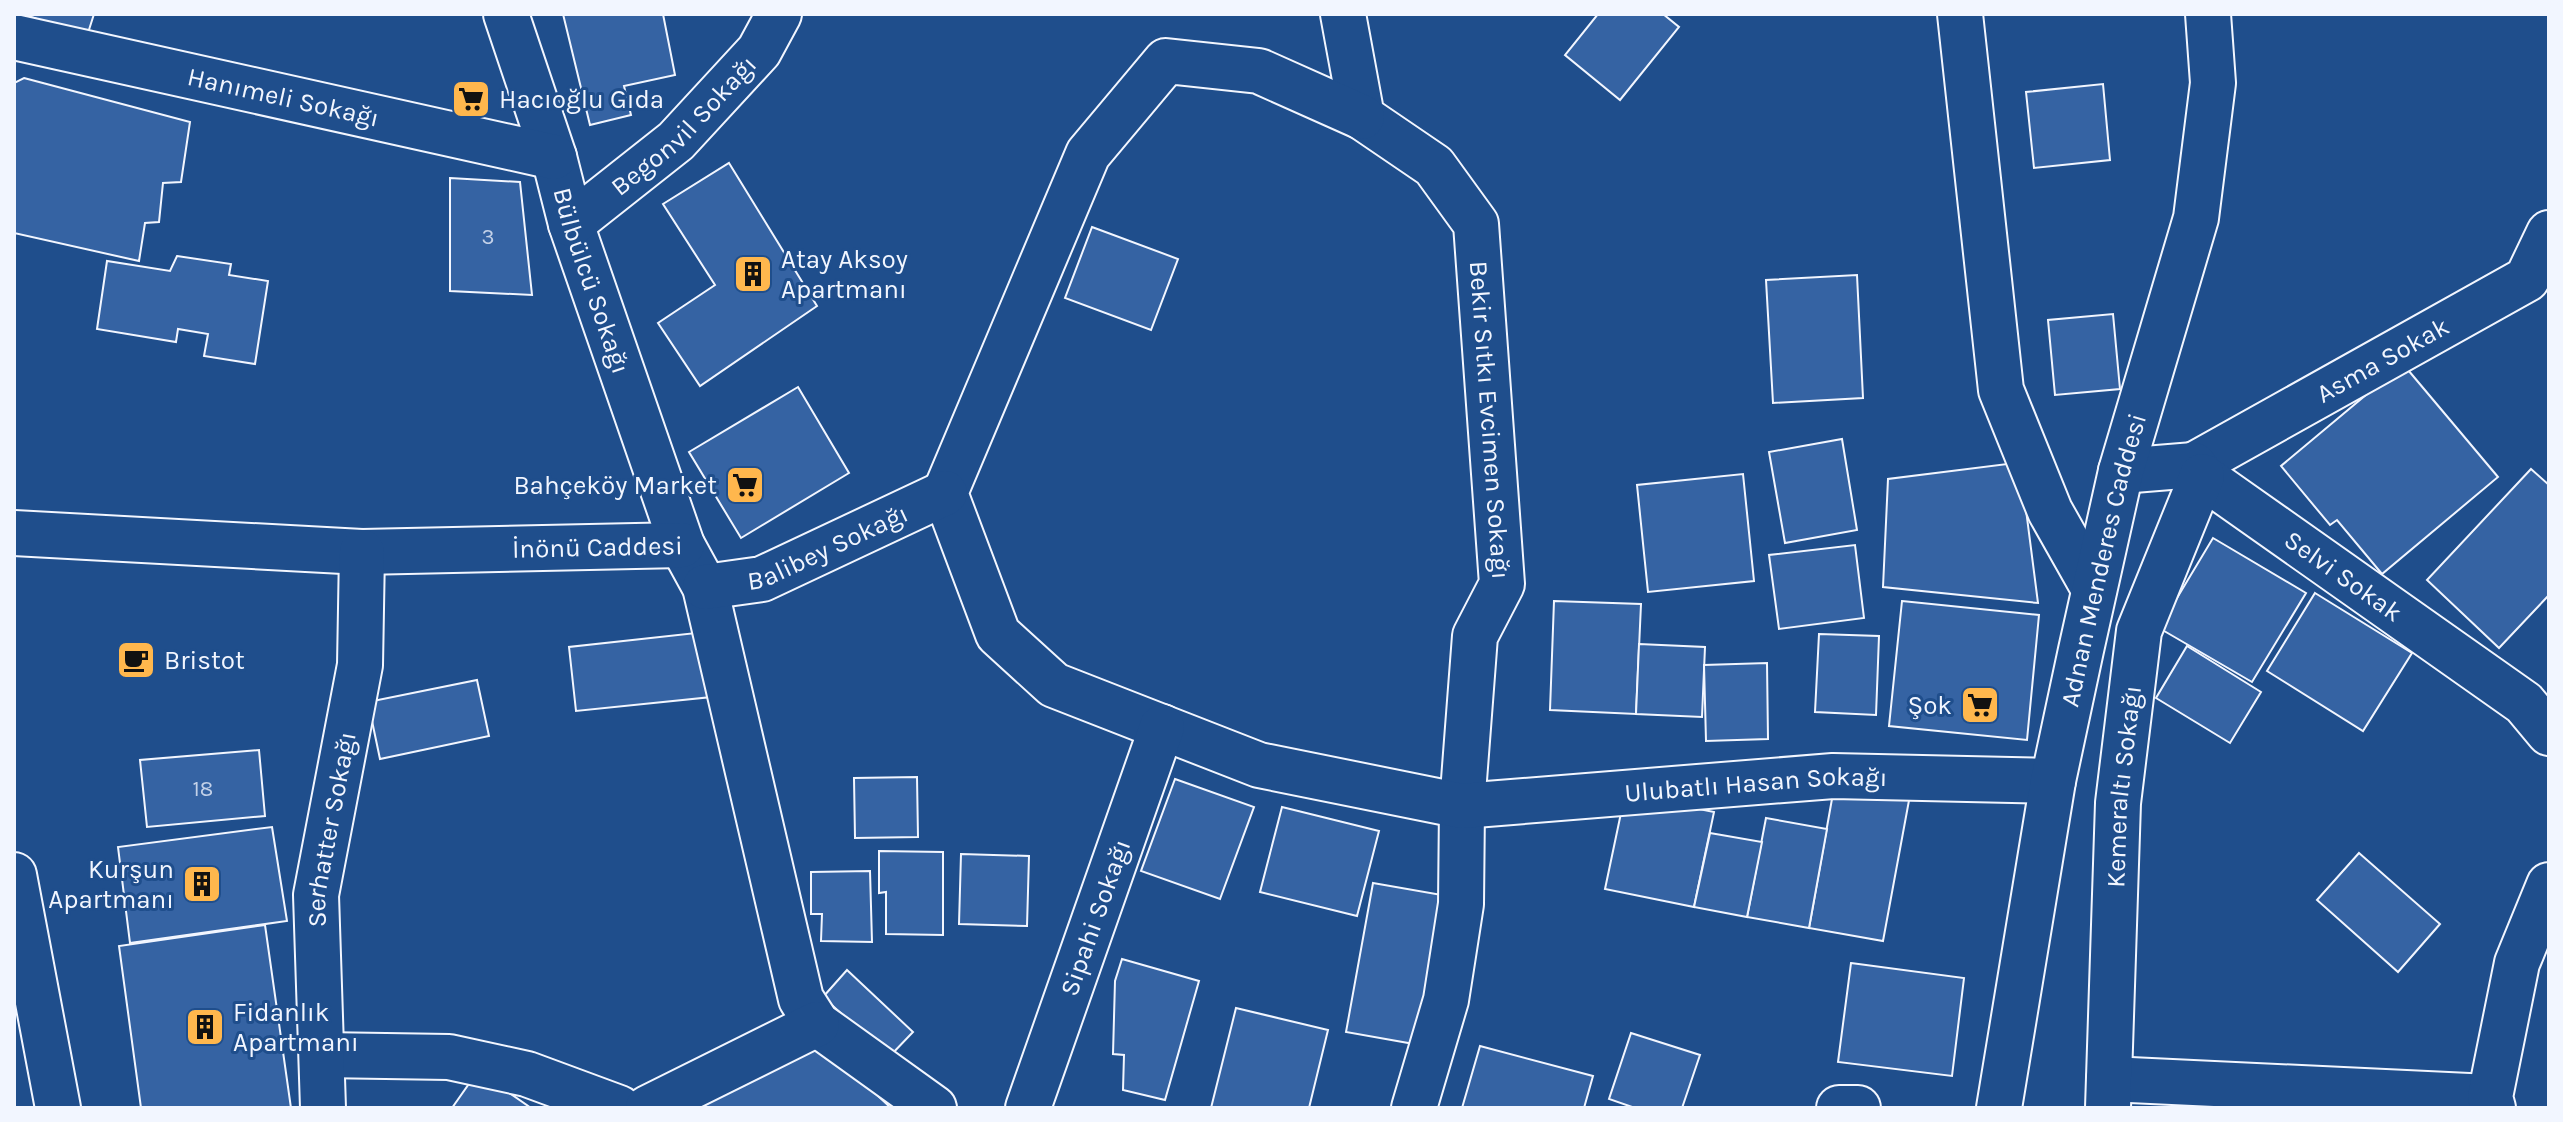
<svg xmlns="http://www.w3.org/2000/svg" width="2563" height="1122" font-family="Karla,sans-serif">
<rect width="100%" height="100%" fill="#1f4e8c"/>
<g fill="#3563a3" stroke="#f2f6ff" stroke-width="2">
<polygon points="22,14 94,14 87,36"/>
<polygon points="563,14 663,14 675,75 624,86 631,115 590,125"/>
<polygon points="1598,14 1663,14 1679,27 1620,100 1565,55"/>
<polygon points="24,78 190,122 181,182 163,183 159,222 145,223 139,261 14,233 14,83"/>
<polygon points="2103,84 2110,160 2034,168 2026,92"/>
<polygon points="729,163 817,306 700,386 658,323 715,285 663,204"/>
<polygon points="450,178 520,182 532,295 450,291"/>
<polygon points="1092,227 1178,259 1151,330 1065,298"/>
<polygon points="177,256 231,264 229,275 268,281 255,364 204,356 208,334 178,329 176,342 97,329 107,261 170,271"/>
<polygon points="1857,275 1863,398 1773,403 1766,280"/>
<polygon points="2113,314 2120,389 2055,395 2048,320"/>
<polygon points="2403,364 2498,477 2382,574 2337,520 2330,525 2281,466"/>
<polygon points="798,387 849,473 741,538 689,452"/>
<polygon points="1842,439 1857,530 1785,543 1769,452"/>
<polygon points="2015,463 2025,502 2038,603 1883,587 1888,479"/>
<polygon points="2531,469 2549,485 2549,595 2499,648 2427,580"/>
<polygon points="1743,474 1754,581 1648,592 1637,485"/>
<polygon points="2213,538 2306,593 2252,682 2159,628"/>
<polygon points="1855,545 1864,618 1779,629 1769,555"/>
<polygon points="2315,593 2412,653 2363,731 2267,671"/>
<polygon points="1554,601 1641,604 1636,714 1550,710"/>
<polygon points="1902,601 2039,615 2027,740 1889,726"/>
<polygon points="714,631 721,696 576,711 569,647"/>
<polygon points="1819,634 1879,636 1876,715 1815,712"/>
<polygon points="1639,644 1705,647 1702,717 1636,714"/>
<polygon points="2187,646 2261,692 2230,743 2156,698"/>
<polygon points="1767,663 1768,739 1706,741 1704,665"/>
<polygon points="477,680 489,736 380,759 368,702"/>
<polygon points="259,750 265,816 147,827 140,760"/>
<polygon points="917,777 918,837 855,838 854,778"/>
<polygon points="1175,779 1254,807 1220,899 1141,871"/>
<polygon points="1835,782 1910,795 1883,941 1809,928"/>
<polygon points="1625,794 1714,812 1694,907 1605,889"/>
<polygon points="1282,807 1379,831 1357,916 1260,892"/>
<polygon points="1766,818 1827,829 1809,928 1747,917"/>
<polygon points="272,827 287,921 130,943 118,847"/>
<polygon points="1710,833 1762,842 1747,917 1694,907"/>
<polygon points="879,851 943,852 943,935 886,934 886,892 879,893"/>
<polygon points="2359,853 2440,924 2398,972 2317,900"/>
<polygon points="961,854 1029,856 1027,926 959,924"/>
<polygon points="870,871 872,942 821,941 822,914 811,914 811,872"/>
<polygon points="1373,883 1459,898 1431,1047 1346,1032"/>
<polygon points="265,925 291,1108 141,1108 119,946"/>
<polygon points="1122,959 1199,981 1165,1100 1123,1090 1124,1055 1113,1054 1115,981"/>
<polygon points="1851,963 1964,978 1952,1076 1838,1062"/>
<polygon points="847,970 913,1032 889,1057 823,997"/>
<polygon points="1236,1008 1328,1030 1309,1108 1211,1108"/>
<polygon points="1631,1033 1700,1055 1682,1108 1635,1108 1609,1099"/>
<polygon points="821,1043 891,1108 699,1108"/>
<polygon points="1480,1046 1593,1076 1584,1108 1462,1108"/>
<polygon points="478,1071 531,1108 452,1108"/>
</g>
<g fill="none" stroke-linecap="round" stroke-linejoin="round">
<defs>
<g id="minor">
<path id="s1" d="M506,14l48,143 17,67 111,321 23,42 96,412 16,25 117,84"/>
<path id="s2" d="M1343,14l19,103 72,49 42,58 26,360 -27,52 -13,170 -1,98 -15,96 -32,108"/>
<polyline points="1960,14 2001,390 2050,511 2094,589"/>
<path id="s3" d="M14,37l540,120"/>
<path id="s4" d="M1362,117l-103,-46 -93,-10 -78,93 -143,339 53,141 56,51 205,80 203,41 371,-30 220,5"/>
<path id="s5" d="M571,224l105,-83 83,-90 20,-37"/>
<path id="s6" d="M2194,465l333,-186 22,-46"/>
<path id="s7" d="M2121,471l73,-6 8,11 322,227 25,30"/>
<path id="s8" d="M14,533l348,19 320,-7"/>
<path id="s9" d="M705,587l57,-8 183,-86"/>
<polyline points="14,875 58,1108"/>
<polyline points="322,1055 449,1057 527,1074 619,1108"/>
<polyline points="2109,1079 2490,1097"/>
<path id="s10" d="M323,1108l-7,-213 44,-230 2,-113"/>
<polyline points="648,1108 817,1024"/>
<path id="s11" d="M1028,1108l134,-381"/>
<polyline points="1839,1108 1858,1108"/>
<path id="s12" d="M2108,1108l10,-305 21,-172 63,-155"/>
<polyline points="2493,1108 2490,1097 2517,963 2549,885"/>
</g>
<g id="major">
<path id="s13" d="M1999,1108l54,-327 28,-131 40,-179 75,-253 17,-135 -5,-69"/>
</g>
</defs>
<use href="#minor" stroke="#f2f6ff" stroke-width="48"/>
<use href="#major" stroke="#f2f6ff" stroke-width="48"/>
<use href="#minor" stroke="#1f4e8c" stroke-width="44"/>
<use href="#major" stroke="#1f4e8c" stroke-width="44"/>
</g>
<defs>
<symbol id="supermarket-square" viewBox="-11 -11 22 22"><rect x="-9" y="-9" width="18" height="18" rx="4" fill="#ffb74d" stroke="#1f4e8c"/><path d="M-6-5.5h2.5l.6 2H6L4.5 2H-2.5L-4.4-4H-6ZM-1.5 3.2a1.3 1.3 0 1 0 .1 0ZM3 3.2a1.3 1.3 0 1 0 .1 0Z" fill="#111"/></symbol>
<symbol id="building-square" viewBox="-11 -11 22 22"><rect x="-9" y="-9" width="18" height="18" rx="4" fill="#ffb74d" stroke="#1f4e8c"/><path d="M-4-6H4V6H1V3H-1V6H-4ZM-2.5-4.3h1.7v1.8h-1.7ZM.8-4.3h1.7v1.8H.8ZM-2.5-1h1.7V.8h-1.7ZM.8-1h1.7V.8H.8Z" fill="#111"/></symbol>
<symbol id="cafe-square" viewBox="-11 -11 22 22"><rect x="-9" y="-9" width="18" height="18" rx="4" fill="#ffb74d" stroke="#1f4e8c"/><path d="M-5.5-4.5H6V0H3Q3 3.5 0 3.5H-2.5Q-5.5 3.5-5.5 0ZM3-3.2v2h1.7v-2ZM-6 4.5H4V6H-6Z" fill="#111"/></symbol>
</defs>
<g fill-rule="evenodd">
<use href="#supermarket-square" x="449" y="77" width="44" height="44"/>
<use href="#building-square" x="731" y="252" width="44" height="44"/>
<use href="#supermarket-square" x="723" y="463" width="44" height="44"/>
<use href="#cafe-square" x="114" y="638" width="44" height="44"/>
<use href="#supermarket-square" x="1958" y="683" width="44" height="44"/>
<use href="#building-square" x="180" y="862" width="44" height="44"/>
<use href="#building-square" x="183" y="1005" width="44" height="44"/>
</g>
<g text-anchor="middle" stroke-width="6" stroke-linejoin="round" paint-order="stroke">
<g font-size="22" fill="#c3d1e8">
<text x="488" y="244">3</text>
<text x="203" y="796">18</text>
</g>
<g font-size="26" fill="#f2f6ff" stroke="#1f4e8c">
<text dy="9" stroke="none"><textPath href="#s3" startOffset="276">Hanımeli Sokağı</textPath></text>
<text dy="9" stroke="none"><textPath href="#s5" startOffset="150">Begonvil Sokağı</textPath></text>
<text dy="9" stroke="none"><textPath href="#s1" startOffset="280">Bülbülcü Sokağı</textPath></text>
<text dy="9" stroke="none"><textPath href="#s6" startOffset="216">Asma Sokak</textPath></text>
<text dy="9" stroke="none"><textPath href="#s2" startOffset="460">Bekir Sıtkı Evcimen Sokağı</textPath></text>
<text dy="9" stroke="none"><textPath href="#s9" startOffset="130">Balibey Sokağı</textPath></text>
<text dy="9" stroke="none"><textPath href="#s8" startOffset="584">İnönü Caddesi</textPath></text>
<text dy="9" stroke="none"><textPath href="#s13" startOffset="558">Adnan Menderes Caddesi</textPath></text>
<text dy="9" stroke="none"><textPath href="#s7" startOffset="260">Selvi Sokak</textPath></text>
<text dy="9" stroke="none"><textPath href="#s4" startOffset="1644">Ulubatlı Hasan Sokağı</textPath></text>
<text dy="9" stroke="none"><textPath href="#s12" startOffset="322">Kemeraltı Sokağı</textPath></text>
<text dy="9" stroke="none"><textPath href="#s10" startOffset="280">Serhatter Sokağı</textPath></text>
<text dy="9" stroke="none"><textPath href="#s11" startOffset="202">Sipahi Sokağı</textPath></text>
</g>
<g font-size="26" fill="#f2f6ff" stroke="#1f4e8c" text-anchor="start">
<text x="499" y="108">Hacıoğlu Gıda</text>
<text x="781" y="268">Atay Aksoy<tspan x="781" dy="30">Apartmanı</tspan></text>
<text x="717" y="494" text-anchor="end">Bahçeköy Market</text>
<text x="164" y="669">Bristot</text>
<text x="1952" y="714" text-anchor="end">Şok</text>
<text x="174" y="878" text-anchor="end">Kurşun<tspan x="174" dy="30">Apartmanı</tspan></text>
<text x="233" y="1021">Fidanlık<tspan x="233" dy="30">Apartmanı</tspan></text>
</g>
</g>
<rect width="2563" height="1122" fill="none" stroke="#f2f6ff" stroke-width="32"/>
</svg>
